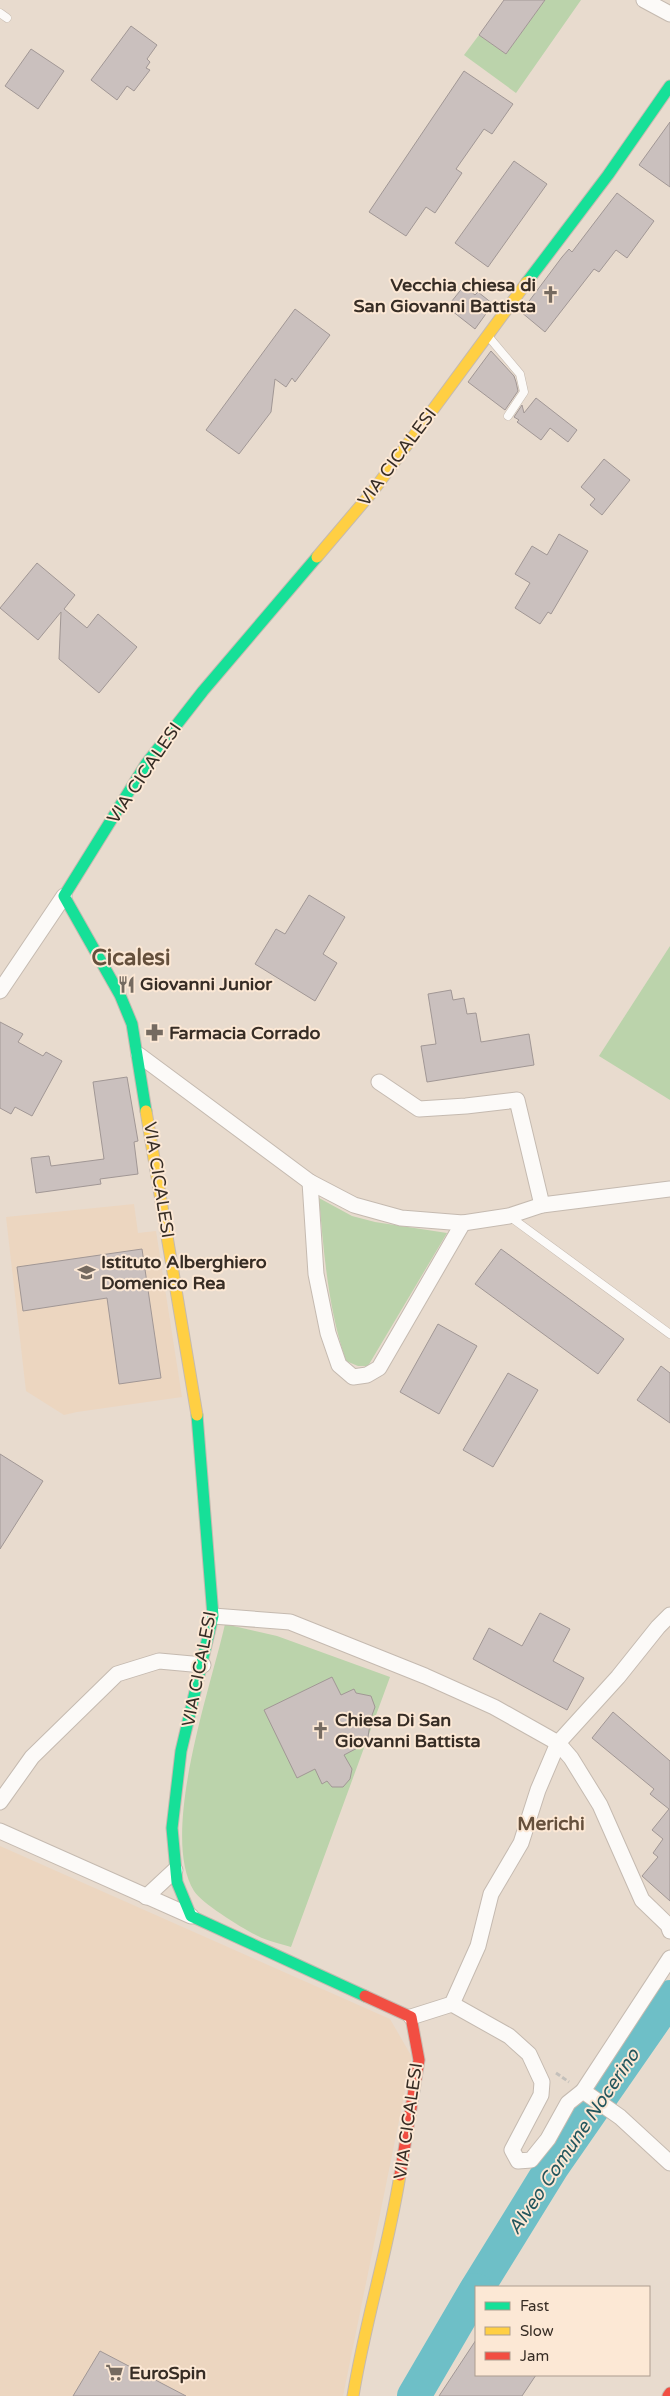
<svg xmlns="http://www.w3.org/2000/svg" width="670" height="2396" font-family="'Varela Round',sans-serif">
<rect width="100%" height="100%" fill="#e8dbce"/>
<g fill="#ecd6c0">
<polygon points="134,1204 138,1233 156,1231 182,1397 77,1412 64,1415 26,1391 6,1217"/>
<polygon points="0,1846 390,2019 412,2057 343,2396 0,2396"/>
</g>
<g fill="#bbd3ab">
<polygon points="545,0 581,0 516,93 464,55 479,35 506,54"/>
<polygon points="670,946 670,1100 599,1056"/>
<path d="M319,1198l33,18 23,6 72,11 -79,133h-10l-12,-5c-18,-53 -22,-107 -27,-163z"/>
<path d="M225,1624l52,12 113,41 -99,270c-9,-3 -19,-5 -29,-9 -14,-6 -60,-34 -68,-47 -35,-57 17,-204 31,-267z"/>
</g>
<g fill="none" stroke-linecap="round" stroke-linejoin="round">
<g stroke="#6ebfc7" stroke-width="34">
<polyline points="478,2287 552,2167 670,1997"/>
<polyline points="414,2396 476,2290"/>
</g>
</g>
<g fill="#cac0be" stroke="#a19795">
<polygon points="504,0 545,0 506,54 479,35"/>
<polygon points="131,26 157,45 147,59 150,62 146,68 150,70 134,91 127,86 117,100 91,80"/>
<polygon points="31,49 64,71 38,109 5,86"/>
<polygon points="464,71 513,104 492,134 484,129 456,169 462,173 435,213 426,207 406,236 369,212"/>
<polygon points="670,122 670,187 639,165"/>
<polygon points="514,161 547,184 488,267 455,243"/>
<polygon points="617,193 654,221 627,258 616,250 599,272 594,269 545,332 521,312 562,257 569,249 572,252"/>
<polygon points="464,286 475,295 478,292 493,304 475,329 447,307"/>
<polygon points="295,309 330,335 295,382 292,378 286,387 275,379 271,412 239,454 206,430"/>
<polygon points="491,351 514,376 516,382 518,391 505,410 468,382"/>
<polygon points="536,398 577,430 568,442 550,428 541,440 517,422 519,420 514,417 522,405 524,413"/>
<polygon points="604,459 630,480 602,515 590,505 595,499 581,487"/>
<polygon points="559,534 588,551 551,614 548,612 540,624 515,608 530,583 515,574 532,546 547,555"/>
<polygon points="37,563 75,595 64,609 87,628 98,614 137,647 99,693 59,659 61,612 38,640 0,608"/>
<polygon points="309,895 345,917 323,954 337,963 315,1001 255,964 276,929 285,934"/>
<polygon points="451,990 453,1000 464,998 467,1014 476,1013 481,1042 529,1034 534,1065 427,1082 421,1046 436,1044 428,994"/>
<polygon points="0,1022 23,1034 18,1042 43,1056 46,1052 62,1061 32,1116 15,1107 11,1114 0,1108"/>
<polygon points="127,1077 138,1141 134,1142 138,1174 100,1179 101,1184 36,1193 31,1158 49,1156 51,1166 104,1159 93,1082"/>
<polygon points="142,1249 161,1378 119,1384 107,1298 23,1311 17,1267"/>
<polygon points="501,1249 624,1339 598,1374 475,1284"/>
<polygon points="438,1324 477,1346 439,1414 400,1392"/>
<polygon points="661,1366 670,1373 670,1423 637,1400"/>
<polygon points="508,1373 538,1390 493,1467 463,1450"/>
<polygon points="0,1454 43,1481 0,1549"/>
<polygon points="540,1613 570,1629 553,1661 584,1678 567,1710 473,1659 489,1628 522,1646"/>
<polygon points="332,1677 341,1695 354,1689 356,1693 371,1696 375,1707 371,1718 367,1743 344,1755 352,1769 350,1779 343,1787 332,1787 327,1781 322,1784 315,1769 297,1778 264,1710"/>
<polygon points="613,1712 670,1761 670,1901 642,1876 658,1857 653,1853 663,1839 652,1830 669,1809 650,1794 654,1789 592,1738"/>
<polygon points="476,2340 476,2375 536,2375 522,2396 439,2396"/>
<polygon points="100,2351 186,2396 73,2396"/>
</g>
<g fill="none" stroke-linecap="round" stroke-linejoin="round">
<defs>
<g id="lane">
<polyline points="0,13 7,18"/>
<polyline points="488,336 520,374 524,392 508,416"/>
<polyline points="509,1216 670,1334"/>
</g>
<g id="street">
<polyline points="644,0 670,14"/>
<polyline points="0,991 64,896"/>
<polyline points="139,1055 310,1182 354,1205 401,1218 463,1223 509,1216 542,1205 670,1189"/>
<polyline points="379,1082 419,1109 466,1106 517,1100 542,1205"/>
<polyline points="310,1182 316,1274 328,1333 339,1365 353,1377 367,1375 379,1368 463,1223"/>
<polyline points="213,1616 290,1622 425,1676 494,1707 558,1743 571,1758 600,1805 642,1900 668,1925 670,1931"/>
<polyline points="0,1802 32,1757 117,1674 159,1661 203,1665"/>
<polyline points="0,1831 191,1916"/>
<polyline points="146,1897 175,1870"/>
<polyline points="452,2004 509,2036 529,2054 542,2082 541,2095 512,2150 518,2161 531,2160 548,2139 568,2103 583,2091 620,2117 670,2163"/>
<polyline points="411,2017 452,2004 478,1946 491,1894 521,1843 538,1790 558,1743 618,1677 658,1627 670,1615"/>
<polyline points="583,2091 670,1958"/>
</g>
<g id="fast">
<polyline points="527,282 608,175 670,86"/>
<polyline points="146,1111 132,1024 120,995 64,896 146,764 203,691 317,557"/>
<polyline points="197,1415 213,1616 181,1751 172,1828 177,1882 191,1916 365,1996"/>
</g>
<g id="slow">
<polyline points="317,557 373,491 527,282"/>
<polyline points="146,1111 197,1415"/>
<path d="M353,2396c12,-74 35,-146 47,-221"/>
</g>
<g id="jam">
<polyline points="365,1996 411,2017 419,2060 400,2175"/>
<polyline points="668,2396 670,2393"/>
</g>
</defs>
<use href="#lane" stroke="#c5bab0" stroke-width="9"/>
<use href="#street" stroke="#c5bab0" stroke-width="17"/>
<use href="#fast" stroke="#c5bab0" stroke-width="13"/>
<use href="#slow" stroke="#c5bab0" stroke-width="13"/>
<use href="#jam" stroke="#c5bab0" stroke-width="13"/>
<polyline stroke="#c4c0bb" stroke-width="3" stroke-dasharray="5 2.5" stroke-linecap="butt" points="556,2073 569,2082"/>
<use href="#lane" stroke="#fcfaf8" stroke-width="8"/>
<use href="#street" stroke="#fcfaf8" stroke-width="15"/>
<use href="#fast" stroke="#16e098" stroke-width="11"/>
<use href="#slow" stroke="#ffcf43" stroke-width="11"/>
<use href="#jam" stroke="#f24e42" stroke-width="11"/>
</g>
<defs>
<symbol id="church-bare" viewBox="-9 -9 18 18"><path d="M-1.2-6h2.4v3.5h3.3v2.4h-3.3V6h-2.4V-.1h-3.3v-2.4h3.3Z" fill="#756a60" stroke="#fce8d5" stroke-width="2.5" paint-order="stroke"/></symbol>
<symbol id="restaurant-bare" viewBox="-9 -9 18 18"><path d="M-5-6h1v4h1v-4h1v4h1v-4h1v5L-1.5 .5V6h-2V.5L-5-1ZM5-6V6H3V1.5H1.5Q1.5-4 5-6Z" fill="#756a60" stroke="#fce8d5" stroke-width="2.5" paint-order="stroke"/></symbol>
<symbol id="pharmacy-bare" viewBox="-9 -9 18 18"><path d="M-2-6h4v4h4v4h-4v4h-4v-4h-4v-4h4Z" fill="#756a60" stroke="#fce8d5" stroke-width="2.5" paint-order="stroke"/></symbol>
<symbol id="school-bare" viewBox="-9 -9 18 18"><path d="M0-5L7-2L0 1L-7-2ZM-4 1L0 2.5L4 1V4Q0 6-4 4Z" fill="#756a60" stroke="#fce8d5" stroke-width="2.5" paint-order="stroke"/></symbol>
<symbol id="supermarket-bare" viewBox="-9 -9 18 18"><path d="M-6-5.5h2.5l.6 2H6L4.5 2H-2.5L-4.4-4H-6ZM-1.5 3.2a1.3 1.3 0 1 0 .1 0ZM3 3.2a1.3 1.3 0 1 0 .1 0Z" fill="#756a60" stroke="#fce8d5" stroke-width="2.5" paint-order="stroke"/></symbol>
</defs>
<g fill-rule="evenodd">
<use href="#church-bare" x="538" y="282" width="25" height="25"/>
<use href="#restaurant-bare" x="114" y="972" width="25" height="25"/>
<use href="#pharmacy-bare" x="142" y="1020" width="25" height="25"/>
<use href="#school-bare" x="74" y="1260" width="25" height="25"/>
<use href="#church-bare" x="308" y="1718" width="25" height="25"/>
<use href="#supermarket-bare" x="102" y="2360" width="25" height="25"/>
</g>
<g text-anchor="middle" stroke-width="4" stroke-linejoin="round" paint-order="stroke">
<g font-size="18" font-weight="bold" fill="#372d25" stroke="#fce8d5" text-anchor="start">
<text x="536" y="291" text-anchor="end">Vecchia chiesa di<tspan x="536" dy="21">San Giovanni Battista</tspan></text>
<text x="140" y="990">Giovanni Junior</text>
<text x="169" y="1039">Farmacia Corrado</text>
<text x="101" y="1268">Istituto Alberghiero<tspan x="101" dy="21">Domenico Rea</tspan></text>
<text x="335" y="1726">Chiesa Di San<tspan x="335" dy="21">Giovanni Battista</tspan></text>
<text x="129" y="2379">EuroSpin</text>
</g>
<g font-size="18" fill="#372d25" stroke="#fce8d5">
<text transform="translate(397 457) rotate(-53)" y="6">VIA CICALESI</text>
<text transform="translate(144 773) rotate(-56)" y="6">VIA CICALESI</text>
<text transform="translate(159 1180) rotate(81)" y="6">VIA CICALESI</text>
<text transform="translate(199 1669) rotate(-79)" y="6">VIA CICALESI</text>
<text transform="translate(408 2121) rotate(-82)" y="6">VIA CICALESI</text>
</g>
<g font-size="19" font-weight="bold" fill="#65503c" stroke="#fce8d5">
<text x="551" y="1830">Merichi</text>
</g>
<g font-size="19" font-style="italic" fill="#23565d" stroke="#fce8d5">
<text transform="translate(573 2141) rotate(-56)" y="7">Alveo Comune Nocerino</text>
</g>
<g font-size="22" font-weight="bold" fill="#65503c" stroke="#fce8d5">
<text x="131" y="965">Cicalesi</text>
</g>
</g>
<rect x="475" y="2286" width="175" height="90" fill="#fce8d5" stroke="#ad9d8f"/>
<rect x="485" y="2302" width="25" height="8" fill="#16e098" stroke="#ad9d8f"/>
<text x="520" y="2311" font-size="15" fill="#372d25">Fast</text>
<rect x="485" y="2327" width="25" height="8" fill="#ffcf43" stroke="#ad9d8f"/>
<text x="520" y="2336" font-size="15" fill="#372d25">Slow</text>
<rect x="485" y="2352" width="25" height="8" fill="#f24e42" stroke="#ad9d8f"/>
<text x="520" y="2361" font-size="15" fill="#372d25">Jam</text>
</svg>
